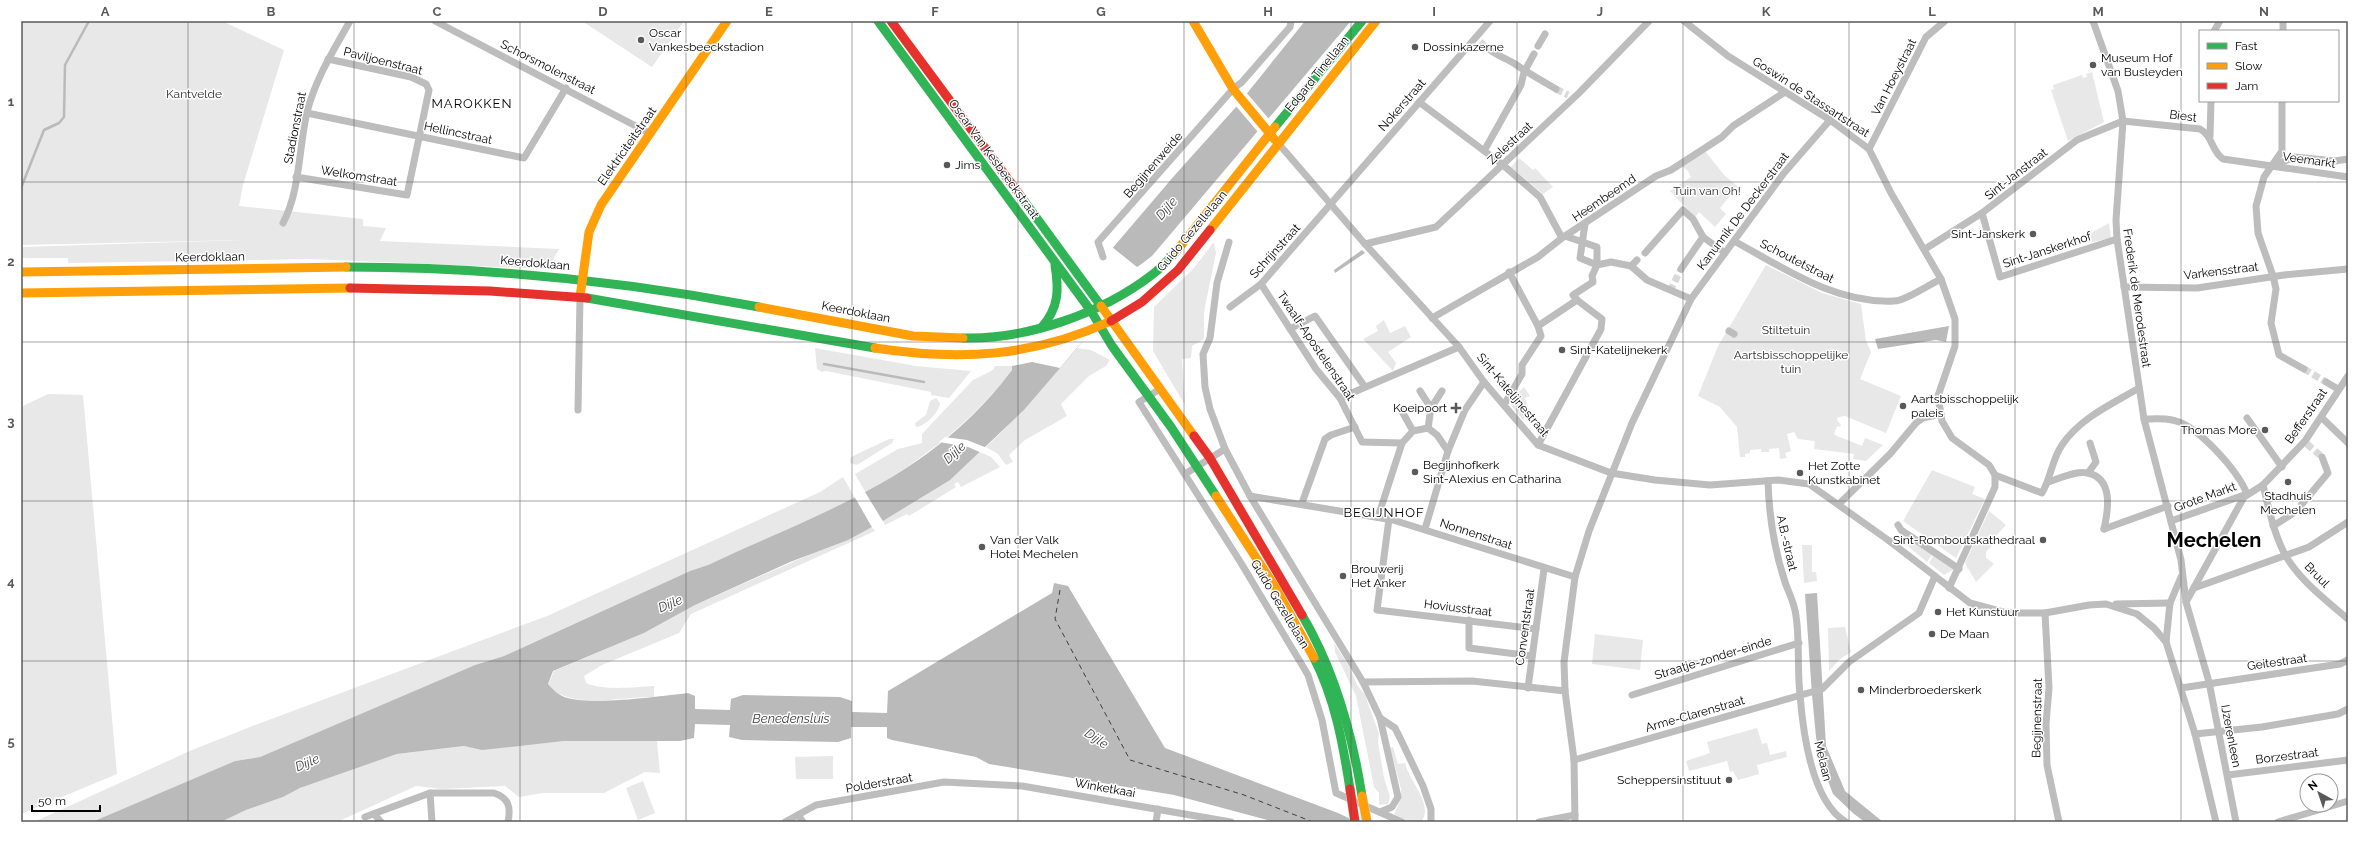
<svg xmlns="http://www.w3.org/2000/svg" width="2369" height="843" font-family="Raleway,sans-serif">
<rect width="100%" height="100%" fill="#fff"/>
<g fill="#e8e8e8">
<polygon points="21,21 222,21 284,50 243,185 239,206 363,219 363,226 386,228 380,241 559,249 548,269 311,259 68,263 68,258 21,258 21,247 243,240 21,245"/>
<polygon points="582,21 684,21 652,67"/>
<polygon points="2092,72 2104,122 2068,141 2051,90 2054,89 2053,85 2082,75 2083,78 2087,77 2086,74"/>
<polygon points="1705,151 1725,176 1742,190 1739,193 1734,191 1720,208 1726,214 1715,227 1699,212 1695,217 1670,191 1691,177 1688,171 1682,166"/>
<polygon points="1519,158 1533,170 1535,168 1553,187 1543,194 1511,167"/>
<polygon points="2109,223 2111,238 2092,242 2089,234"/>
<polygon points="1214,242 1216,253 1204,312 1204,339 1192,346 1191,358 1182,359 1185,405 1153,351 1154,307 1194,268"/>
<polygon points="1766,265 1822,293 1861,304 1866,341 1871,352 1860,379 1901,396 1886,433 1845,416 1838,417 1837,420 1841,425 1840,427 1837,426 1834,434 1837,436 1862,446 1865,438 1883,445 1866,461 1853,459 1854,454 1814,449 1815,441 1798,439 1794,432 1787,434 1791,451 1785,453 1787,458 1780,459 1779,448 1769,449 1769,452 1761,452 1761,449 1750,450 1750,453 1745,454 1745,457 1740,457 1737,427 1720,407 1698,396 1718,346"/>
<polygon points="1384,320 1390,333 1405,326 1411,337 1388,352 1396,363 1393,371 1363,339 1378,331 1376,326"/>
<polygon points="815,348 916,366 971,371 949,398 931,395 931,392 826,371 822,372 817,369"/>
<polygon points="1077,348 1091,350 1110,360 1106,366 1089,376 1061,404 1067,416 1025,440 1009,455 1013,462 1006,465 998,454 986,447 1024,410"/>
<path d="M995,366h17v4c-40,53 -90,89 -146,123l-11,-19 43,-25 24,-6v-9l51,-54 20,-10z"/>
<polygon points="1524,387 1530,396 1525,398 1529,410 1523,420 1511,405 1516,395"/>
<polygon points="48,394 83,395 117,774 21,814 21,407"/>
<path d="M936,398l4,5c0,9 -16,24 -24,24l-1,-4 11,-8 4,-14z"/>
<polygon points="889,439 894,439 892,443 857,465 850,463 851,457"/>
<polygon points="980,452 991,457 1000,467 961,487 958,482 954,484 956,487 909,516 907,514 885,525 883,521 949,480"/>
<polygon points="1932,470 1975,487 1972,494 1985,499 1956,558 1903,521"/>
<polygon points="843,477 855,498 839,507 708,565 690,571 504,656 475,665 260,757 235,761 92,822 34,822 192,750 250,727 547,616 820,492"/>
<polygon points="1989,511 2006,525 1995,537 1995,542 1986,552 1986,558 1994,564 1976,582 1965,563"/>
<path d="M872,527l3,4 -11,5 -173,78 -12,19 -77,32 -18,11 2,7c16,8 50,4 68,3v11c-31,-1 -84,14 -106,-12l6,-14 90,-38 51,-28z"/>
<polygon points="1902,535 1932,555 1927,562 1899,539"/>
<polygon points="1802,545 1812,545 1812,572 1816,572 1817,581 1804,583"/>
<polygon points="1933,556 1954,569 1944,575 1929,563"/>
<polygon points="1845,627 1851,652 1840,659 1829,671 1828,628"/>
<polygon points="1595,634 1643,640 1640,670 1592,664"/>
<polygon points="1334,643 1350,668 1357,685 1365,695 1379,734 1378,742 1384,778 1390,797 1388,804 1379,805 1379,793 1374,787 1356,696 1335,652"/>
<polygon points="1757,728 1762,744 1767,743 1770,755 1786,751 1787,757 1757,765 1759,774 1738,780 1733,771 1730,772 1727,761 1689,771 1686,761 1710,753 1707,742"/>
<polygon points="564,741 657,741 660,773 645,772 604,793 543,793 519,797 505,786 442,789 416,786 337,822 221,822 246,810 283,797 300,788 397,754 465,746 481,749"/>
<path d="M1393,747l5,17 7,-1c3,17 30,42 16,59h-11l-16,-8 7,-15v-10l-11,-41z"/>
<polygon points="833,756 833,779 796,779 795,757"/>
<polygon points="643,781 655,813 638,820 626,788"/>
</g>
<g fill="#bababa">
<path d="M1305,21h46l-199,235 -13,10 -60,80 -55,64 -74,70 -67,41 -35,19 -58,22 -95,43 -51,28 -91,38 -5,13c3,4 10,10 14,12 23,11 99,0 126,-3l7,3v13l35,1 1,-11 12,-4 97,2 12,4v11l35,1 1,-22 164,-98 2,-10 14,3 97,162 173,65 19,9h-82l-101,-27 -185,-31 -13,-7 -84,-17 -5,-2v-11h-36v11l-13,4 -96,-2 -13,-3 1,-12 -35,-1 -1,14 -14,3h-116l-82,9 -18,-4 -67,8 -97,34 -17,9 -37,13 -25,12h-129l143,-61 25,-4 215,-92 29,-9 186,-85 18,-6c117,-55 222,-86 304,-195v-4l162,-190 62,-69z"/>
<polygon points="1362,250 1365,253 1335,273 1334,270"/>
<polygon points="1949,326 1946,342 1936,340 1878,349 1875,339"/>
<polygon points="1817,593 1826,746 1845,791 1883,822 1865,822 1854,814 1833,794 1822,765 1816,737 1812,695 1805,594"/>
</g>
<g fill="#fff">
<polygon points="1245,91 1269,119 1258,132 1235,105"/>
<polygon points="1112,247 1137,267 1153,257 1140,267 1102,318 1060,368 1032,362 1012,366"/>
<polygon points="945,437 967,440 987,448 982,453 968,447 939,442"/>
<polygon points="865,492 884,523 873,529 854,496"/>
</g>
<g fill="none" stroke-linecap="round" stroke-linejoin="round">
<g stroke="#bababa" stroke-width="2.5">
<polyline points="21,188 44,130 59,123 64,117 65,65 89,21"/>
<polyline points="824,364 924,382"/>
</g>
<polyline stroke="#3e3e3e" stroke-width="1" stroke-dasharray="5 4" stroke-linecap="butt" points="1060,590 1055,619 1130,760 1244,795 1313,822"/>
<g stroke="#d9d9d9" stroke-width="7" stroke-dasharray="7 3.5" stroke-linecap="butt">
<polyline points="1480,42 1490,50"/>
<polyline points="1556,89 1568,95"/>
<polyline points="1670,291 1681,269"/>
<polyline points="2304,369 2326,382"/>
<polyline points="2307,444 2322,457"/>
<polyline points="2292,514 2302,504"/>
</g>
<g stroke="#bdbdbd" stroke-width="7">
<polyline points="435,21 651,134"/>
<polyline points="1684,21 1728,56 1830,120 1869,149 1891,193 1941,279 1955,319 1955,346 1938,396 1942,421 1952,438 1989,465 1995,475 1995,487 1949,588"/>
<polyline points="2093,21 2118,91 2123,121 2116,220 2117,239 2144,419 2181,560 2186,602 2209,682 2236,822"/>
<polyline points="2214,31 2220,21"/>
<polyline points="2283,31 2283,21"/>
<polyline points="1538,46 1545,34"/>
<path d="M1490,50c8,6 17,9 25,14 13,9 27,17 41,25"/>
<polyline points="2282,101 2282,151 2264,177 2256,206 2258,233 2273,276 2276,289 2271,323 2279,355 2304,369"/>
<polyline points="1419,102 1503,165 1540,197 1562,238"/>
<polyline points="307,113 524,158 566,88"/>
<polyline points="2210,136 2211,101"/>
<polyline points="1278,143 1365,244 1459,347 1484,382 1538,445 1611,473 1655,480 1710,485 1778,480 1809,484 1888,540 1970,603 2003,612 2018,613 2045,613 2089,605 2106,604 2137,614 2154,628 2166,642"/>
<polyline points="1869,149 1926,37 1945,21"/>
<polyline points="1484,151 1521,85 1524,72 1534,54"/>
<polyline points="2272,166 2295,157 2335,161 2348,159"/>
<polyline points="296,177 407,195 429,90 426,84 411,77 328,59"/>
<polyline points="1982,213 2000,277 2117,239"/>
<path d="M283,223c17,-31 16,-77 24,-111 9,-34 26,-61 43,-91"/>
<polyline points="1565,236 1597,247 1597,265 1580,258 1585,224"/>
<path d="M1734,241c50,27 101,63 160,60 11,0 36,-17 47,-22"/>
<polyline points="1229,242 1217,283 1210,338 1203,354 1205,387 1210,409 1225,449 1250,496 1363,682 1380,718 1398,797 1392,807 1380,812"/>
<polyline points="1365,244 1436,227 1579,93 1649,21"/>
<path d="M1925,249l57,-36 95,-73 7,-3 39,-16 77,8c13,7 11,22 23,30l125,18"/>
<polyline points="1645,253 1683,210 1693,219 1703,237 1725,253"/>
<polyline points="1103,257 1098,242 1233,89 1242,82 1290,27 1291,21"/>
<polyline points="1631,266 1637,260"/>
<polyline points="1681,269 1703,237"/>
<polyline points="1261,284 1316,369 1340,398 1362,442 1402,443"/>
<polyline points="2124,287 2197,288 2284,275 2348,269"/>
<polyline points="1230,307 1261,284 1490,21"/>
<polyline points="1432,318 1538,257 1562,238 1656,176 1671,170 1722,137 1733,126 1785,92"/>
<polyline points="1538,326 1577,300 1573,295 1593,282 1592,276 1597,265 1611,262 1631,266 1647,280 1691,299"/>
<polyline points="1290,329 1315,316 1365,387"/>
<polyline points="1729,331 1734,334"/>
<polyline points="2326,382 2338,389"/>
<polyline points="1160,389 1139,402 1241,563 1308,675 1322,720 1336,793 1402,822"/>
<polyline points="1420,391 1431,408 1428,428"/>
<polyline points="1340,398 1459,347"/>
<polyline points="1504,405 1522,374 1522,365 1541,336 1538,326 1509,272"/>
<polyline points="1400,408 1413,431"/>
<polyline points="1431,408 1442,391"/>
<polyline points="578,410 580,297"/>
<polyline points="2321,417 2348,443"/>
<polyline points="2247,418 2282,467"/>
<path d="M2144,419c9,0 19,-1 28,1 25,4 66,51 75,74l-76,27"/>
<polyline points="1538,445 1601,329 1602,319 1577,300"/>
<polyline points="2088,473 2096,462 2090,443"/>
<polyline points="1185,474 1225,449"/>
<path d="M1995,475l47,18c9,-15 10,-34 20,-48 18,-27 50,-41 77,-57"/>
<path d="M1768,481c1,36 6,69 18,104 4,10 9,20 10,31 4,26 1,53 4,79 3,37 12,107 46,127"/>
<path d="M2048,482c11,-3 28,-12 40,-9 26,6 20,38 16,56"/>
<path d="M2263,485c6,24 11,51 24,73 15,24 40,43 61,61"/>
<polyline points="1250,496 1393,520 1575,577"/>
<polyline points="1302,503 1325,439 1331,435 1355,427"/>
<polyline points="1839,504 1890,454 1916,423 1923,418 1941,414"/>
<polyline points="2302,504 2328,473 2322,457"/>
<polyline points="1378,517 1402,443 1413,431 1428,428 1437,435 1448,451"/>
<polyline points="1389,519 1377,610 1536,629"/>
<polyline points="1898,525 1901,530 1959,569"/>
<polyline points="2273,526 2292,514"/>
<polyline points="1425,529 1448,451 1465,410 1484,382"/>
<polyline points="2104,529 2168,506"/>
<polyline points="2181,577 2170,603 2166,642 2195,734 2216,822"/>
<polyline points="2194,588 2309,547 2348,522"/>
<polyline points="2186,602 2244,497 2263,485 2305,441 2348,376"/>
<polyline points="2116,604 2170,603"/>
<polyline points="2045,613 2049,688 2046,724 2047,765 2059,822"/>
<polyline points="1469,620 1469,648 1532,656"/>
<polyline points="1363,682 1472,681 1565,691"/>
<polyline points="1528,688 1544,569"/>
<polyline points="2181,688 2340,664 2348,660"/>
<polyline points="1632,695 1799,643"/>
<polyline points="1380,718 1395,728 1401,740 1423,786 1431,809 1431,822"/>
<polyline points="2195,734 2262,727 2338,714 2348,709"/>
<polyline points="1574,760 1822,689 1849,662 1919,613 1935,576"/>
<polyline points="2228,775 2348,760"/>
<polyline points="430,793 432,822"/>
<polyline points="374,814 381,822"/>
<polyline points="798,815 803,822"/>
<path d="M365,817l65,-24h64c15,5 17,14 14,29"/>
<polyline points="785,822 816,805 944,782 1022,786 1231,822"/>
<polyline points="1156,822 1158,809"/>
<polyline points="1539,822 1575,815"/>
<polyline points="1575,822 1574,760 1565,691 1564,662 1575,577 1589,531 1632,423 1691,299 1784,173 1830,120"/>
<polyline points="2278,822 2348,801"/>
</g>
<g stroke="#30b455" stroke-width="9">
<polyline points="878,21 1091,311"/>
<polyline points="1275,127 1362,21"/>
<polyline points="1019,194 1101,306"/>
<path d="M346,267c139,0 277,14 413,40"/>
<polyline points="587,298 875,348"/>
<polyline points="1091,311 1112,346 1171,427 1216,496"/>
<path d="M1042,327c17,-20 17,-37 13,-62"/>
<path d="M963,338c63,2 140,-25 190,-64 8,-6 15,-14 22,-21"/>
<path d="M1302,615c33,56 50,117 60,181"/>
<path d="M1314,658c21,41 29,86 36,131"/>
</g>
<g stroke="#ff9f0a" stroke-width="9">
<polyline points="1193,21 1233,89 1275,140"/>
<polyline points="1210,230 1376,21"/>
<polyline points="1175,253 1275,127"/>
<polyline points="21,272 346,267"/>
<polyline points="21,293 350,288"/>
<polyline points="580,297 589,232 601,205 727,21"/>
<polyline points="1101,306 1194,436"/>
<polyline points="759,307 913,336 963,338"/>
<path d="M875,348c85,13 157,9 236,-27"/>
<polyline points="1216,496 1275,587 1314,658"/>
</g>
<g stroke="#e5322d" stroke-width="9">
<polyline points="891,21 1019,194"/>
<polyline points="350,288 490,291 587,298"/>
<polyline points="1111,321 1142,302 1178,270 1210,230"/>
<polyline points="1194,436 1210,458 1302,615"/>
</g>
<defs>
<polyline id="slow-bridge" points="1362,796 1367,822"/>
<polyline id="jam-bridge" points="1350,789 1355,822"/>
</defs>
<use href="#slow-bridge" stroke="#dbdbdb" stroke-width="10" stroke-linecap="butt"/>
<use href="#jam-bridge" stroke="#dbdbdb" stroke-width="10" stroke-linecap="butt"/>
<use href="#slow-bridge" stroke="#ff9f0a" stroke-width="9"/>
<use href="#jam-bridge" stroke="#e5322d" stroke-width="9"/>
</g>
<path fill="none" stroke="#595959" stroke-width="1" stroke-opacity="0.55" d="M188,21v801M354,21v801M520,21v801M686,21v801M852,21v801M1018,21v801M1184,21v801M1351,21v801M1517,21v801M1683,21v801M1849,21v801M2015,21v801M2181,21v801M21,182h2327M21,342h2327M21,501h2327M21,661h2327"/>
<g fill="#595959" stroke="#fff" stroke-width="1.5">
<circle cx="641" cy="40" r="4"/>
<circle cx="1415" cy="47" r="4"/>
<circle cx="2093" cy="65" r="4"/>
<circle cx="947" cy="165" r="4"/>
<circle cx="2033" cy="234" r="4"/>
<circle cx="1562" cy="350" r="4"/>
<circle cx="1903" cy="406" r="4"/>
<path d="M1454 402h4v4h4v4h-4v4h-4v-4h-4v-4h4z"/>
<circle cx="2265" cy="430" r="4"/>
<circle cx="1415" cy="472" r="4"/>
<circle cx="1800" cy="473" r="4"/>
<circle cx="2288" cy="482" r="4"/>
<circle cx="2043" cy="540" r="4"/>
<circle cx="982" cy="547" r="4"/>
<circle cx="1343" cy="576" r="4"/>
<circle cx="1938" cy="612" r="4"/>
<circle cx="1932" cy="634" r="4"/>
<circle cx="1861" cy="690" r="4"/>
<circle cx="1729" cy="780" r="4"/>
</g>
<g text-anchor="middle" stroke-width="3" stroke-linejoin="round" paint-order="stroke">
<g font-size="12" fill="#000" stroke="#fff" text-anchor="start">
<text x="649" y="37">Oscar<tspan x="649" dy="14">Vankesbeeckstadion</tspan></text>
<text x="1423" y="51">Dossinkazerne</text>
<text x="2101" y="62">Museum Hof<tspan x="2101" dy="14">van Busleyden</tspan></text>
<text x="955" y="169">Jims</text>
<text x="2025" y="238" text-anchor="end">Sint-Janskerk</text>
<text x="1570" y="354">Sint-Katelijnekerk</text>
<text x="1911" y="403">Aartsbisschoppelijk<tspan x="1911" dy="14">paleis</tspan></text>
<text x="1447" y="412" text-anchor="end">Koeipoort</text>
<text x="2257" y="434" text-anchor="end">Thomas More</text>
<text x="1423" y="469">Begijnhofkerk<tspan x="1423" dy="14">Sint-Alexius en Catharina</tspan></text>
<text x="1808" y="470">Het Zotte<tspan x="1808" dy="14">Kunstkabinet</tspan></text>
<text x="2288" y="500" text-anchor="middle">Stadhuis<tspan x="2288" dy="14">Mechelen</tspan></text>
<text x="990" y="544">Van der Valk<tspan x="990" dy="14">Hotel Mechelen</tspan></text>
<text x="2035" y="544" text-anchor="end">Sint-Romboutskathedraal</text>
<text x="1351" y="573">Brouwerij<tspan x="1351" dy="14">Het Anker</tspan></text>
<text x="1946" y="616">Het Kunstuur</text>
<text x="1940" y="638">De Maan</text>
<text x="1869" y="694">Minderbroederskerk</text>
<text x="1721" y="784" text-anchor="end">Scheppersinstituut</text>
</g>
<g font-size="12" fill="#000" stroke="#fff">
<text transform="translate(383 61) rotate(14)" y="4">Paviljoenstraat</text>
<text transform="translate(548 67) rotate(27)" y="4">Schorsmolenstraat</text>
<text transform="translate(1317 74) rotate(-51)" y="4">Edgard Tinellaan</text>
<text transform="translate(1894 77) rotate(-63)" y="4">Van Hoeystraat</text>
<text transform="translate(1811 97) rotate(33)" y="4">Goswin de Stassartstraat</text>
<text transform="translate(1402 105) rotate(-49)" y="4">Nokerstraat</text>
<text transform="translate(2183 116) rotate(7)" y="4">Biest</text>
<text transform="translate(295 128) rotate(-79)" y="4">Stadionstraat</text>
<text transform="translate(458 133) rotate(12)" y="4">Hellincstraat</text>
<text transform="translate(1510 143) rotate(-43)" y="4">Zelestraat</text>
<text transform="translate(627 146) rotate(-55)" y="4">Elektriciteitstraat</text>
<text transform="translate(994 159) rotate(54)" y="4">Oscar Van Kesbeeckstraat</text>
<text transform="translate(2309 160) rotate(8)" y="4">Veemarkt</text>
<text transform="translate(1153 165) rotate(-49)" y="4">Begijnenweide</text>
<text transform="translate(2016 174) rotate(-38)" y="4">Sint-Janstraat</text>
<text transform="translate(359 176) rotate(9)" y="4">Welkomstraat</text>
<text transform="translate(1604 198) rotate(-34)" y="4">Heembeemd</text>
<text transform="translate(1743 211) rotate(-53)" y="4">Kanunnik De Deckerstraat</text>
<text transform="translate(1192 231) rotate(-50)" y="4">Guido Gezellelaan</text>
<text transform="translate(2047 250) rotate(-18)" y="4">Sint-Janskerkhof</text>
<text transform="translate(1275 251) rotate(-48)" y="4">Schrijnstraat</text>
<text transform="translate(210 257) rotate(-1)" y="4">Keerdoklaan</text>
<text transform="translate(1797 261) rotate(27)" y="4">Schoutetstraat</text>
<text transform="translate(535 263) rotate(5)" y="4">Keerdoklaan</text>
<text transform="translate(2221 271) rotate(-7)" y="4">Varkensstraat</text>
<text transform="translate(2137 298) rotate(82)" y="4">Frederik de Merodestraat</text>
<text transform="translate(856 312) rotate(11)" y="4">Keerdoklaan</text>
<text transform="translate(1316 346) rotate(56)" y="4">Twaalf-Apostelenstraat</text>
<text transform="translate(1513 395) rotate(50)" y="4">Sint-Katelijnestraat</text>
<text transform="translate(2306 416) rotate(-55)" y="4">Befferstraat</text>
<text transform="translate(2205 497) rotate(-20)" y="4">Grote Markt</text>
<text transform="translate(1476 534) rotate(18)" y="4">Nonnenstraat</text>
<text transform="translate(1787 543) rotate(77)" y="4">A.B.-straat</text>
<text transform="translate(2317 575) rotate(45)" y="4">Bruul</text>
<text transform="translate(1280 604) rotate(59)" y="4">Guido Gezellelaan</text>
<text transform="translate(1458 608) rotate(7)" y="4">Hoviusstraat</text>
<text transform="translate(1525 627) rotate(-82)" y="4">Conventstraat</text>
<text transform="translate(1713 658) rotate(-17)" y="4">Straatje-zonder-einde</text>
<text transform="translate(2277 662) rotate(-8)" y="4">Geitestraat</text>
<text transform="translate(1695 714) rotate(-16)" y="4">Arme-Clarenstraat</text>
<text transform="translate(2037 718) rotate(-89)" y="4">Begijnenstraat</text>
<text transform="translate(2231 736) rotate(79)" y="4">IJzerenleen</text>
<text transform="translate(2287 756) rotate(-7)" y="4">Borzestraat</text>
<text transform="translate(1823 761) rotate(76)" y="4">Melaan</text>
<text transform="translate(879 783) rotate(-10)" y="4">Polderstraat</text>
<text transform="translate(1105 788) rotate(10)" y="4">Winketkaai</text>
</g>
<g font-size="12" fill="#2d2d2d" stroke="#fff">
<text x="194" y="98">Kantvelde</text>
<text x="1707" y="195">Tuin van Oh!</text>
<text x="1786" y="334">Stiltetuin</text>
<text x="1791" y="359">Aartsbisschoppelijke<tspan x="1791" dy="14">tuin</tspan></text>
</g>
<g font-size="13" letter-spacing="1" fill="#000" stroke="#fff">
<text x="472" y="108">MAROKKEN</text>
<text x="1384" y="517">BEGIJNHOF</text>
</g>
<g font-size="13" font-style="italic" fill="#3e3e3e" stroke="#fff">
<text transform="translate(1166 208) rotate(-49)" y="5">Dijle</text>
<text transform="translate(954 452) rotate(-43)" y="5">Dijle</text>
<text transform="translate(670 603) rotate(-23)" y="5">Dijle</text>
<text x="791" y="723">Benedensluis</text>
<text transform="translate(1097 738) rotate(34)" y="5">Dijle</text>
<text transform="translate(307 762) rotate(-23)" y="5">Dijle</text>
</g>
<g font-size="20" font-weight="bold" fill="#000" stroke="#fff">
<text x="2214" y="547">Mechelen</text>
</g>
</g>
<rect width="2369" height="843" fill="none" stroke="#ffffff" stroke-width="44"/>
<rect x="2199" y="30" width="140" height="72" fill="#ffffff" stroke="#999999"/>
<rect x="2207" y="43" width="20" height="6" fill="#30b455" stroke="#999999"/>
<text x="2235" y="50" font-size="12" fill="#000000">Fast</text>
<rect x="2207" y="63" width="20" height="6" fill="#ff9f0a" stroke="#999999"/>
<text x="2235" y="70" font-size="12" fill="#000000">Slow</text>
<rect x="2207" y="83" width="20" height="6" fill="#e5322d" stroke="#999999"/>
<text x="2235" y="90" font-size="12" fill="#000000">Jam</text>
<g transform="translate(2319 793) rotate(320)"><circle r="19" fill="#ffffff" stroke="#999999"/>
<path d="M0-3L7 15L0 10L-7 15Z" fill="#595959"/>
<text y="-6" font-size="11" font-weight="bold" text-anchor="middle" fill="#000000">N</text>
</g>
<path d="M32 805v6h68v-6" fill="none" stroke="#000000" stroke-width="2"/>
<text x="38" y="805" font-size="12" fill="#000000" stroke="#ffffff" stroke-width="3" paint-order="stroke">50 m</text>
<rect x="22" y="22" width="2325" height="799" fill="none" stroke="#595959" stroke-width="1.5"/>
<g font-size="13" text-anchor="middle" font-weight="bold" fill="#595959">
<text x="105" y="16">A</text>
<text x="271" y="16">B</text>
<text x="437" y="16">C</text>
<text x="603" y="16">D</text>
<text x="769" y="16">E</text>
<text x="935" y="16">F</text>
<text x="1101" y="16">G</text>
<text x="1268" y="16">H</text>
<text x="1434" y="16">I</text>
<text x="1600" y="16">J</text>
<text x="1766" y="16">K</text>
<text x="1932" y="16">L</text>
<text x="2098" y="16">M</text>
<text x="2264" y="16">N</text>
<text x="11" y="106">1</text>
<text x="11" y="266">2</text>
<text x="11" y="426">3</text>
<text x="11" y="586">4</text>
<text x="11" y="746">5</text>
</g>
</svg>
